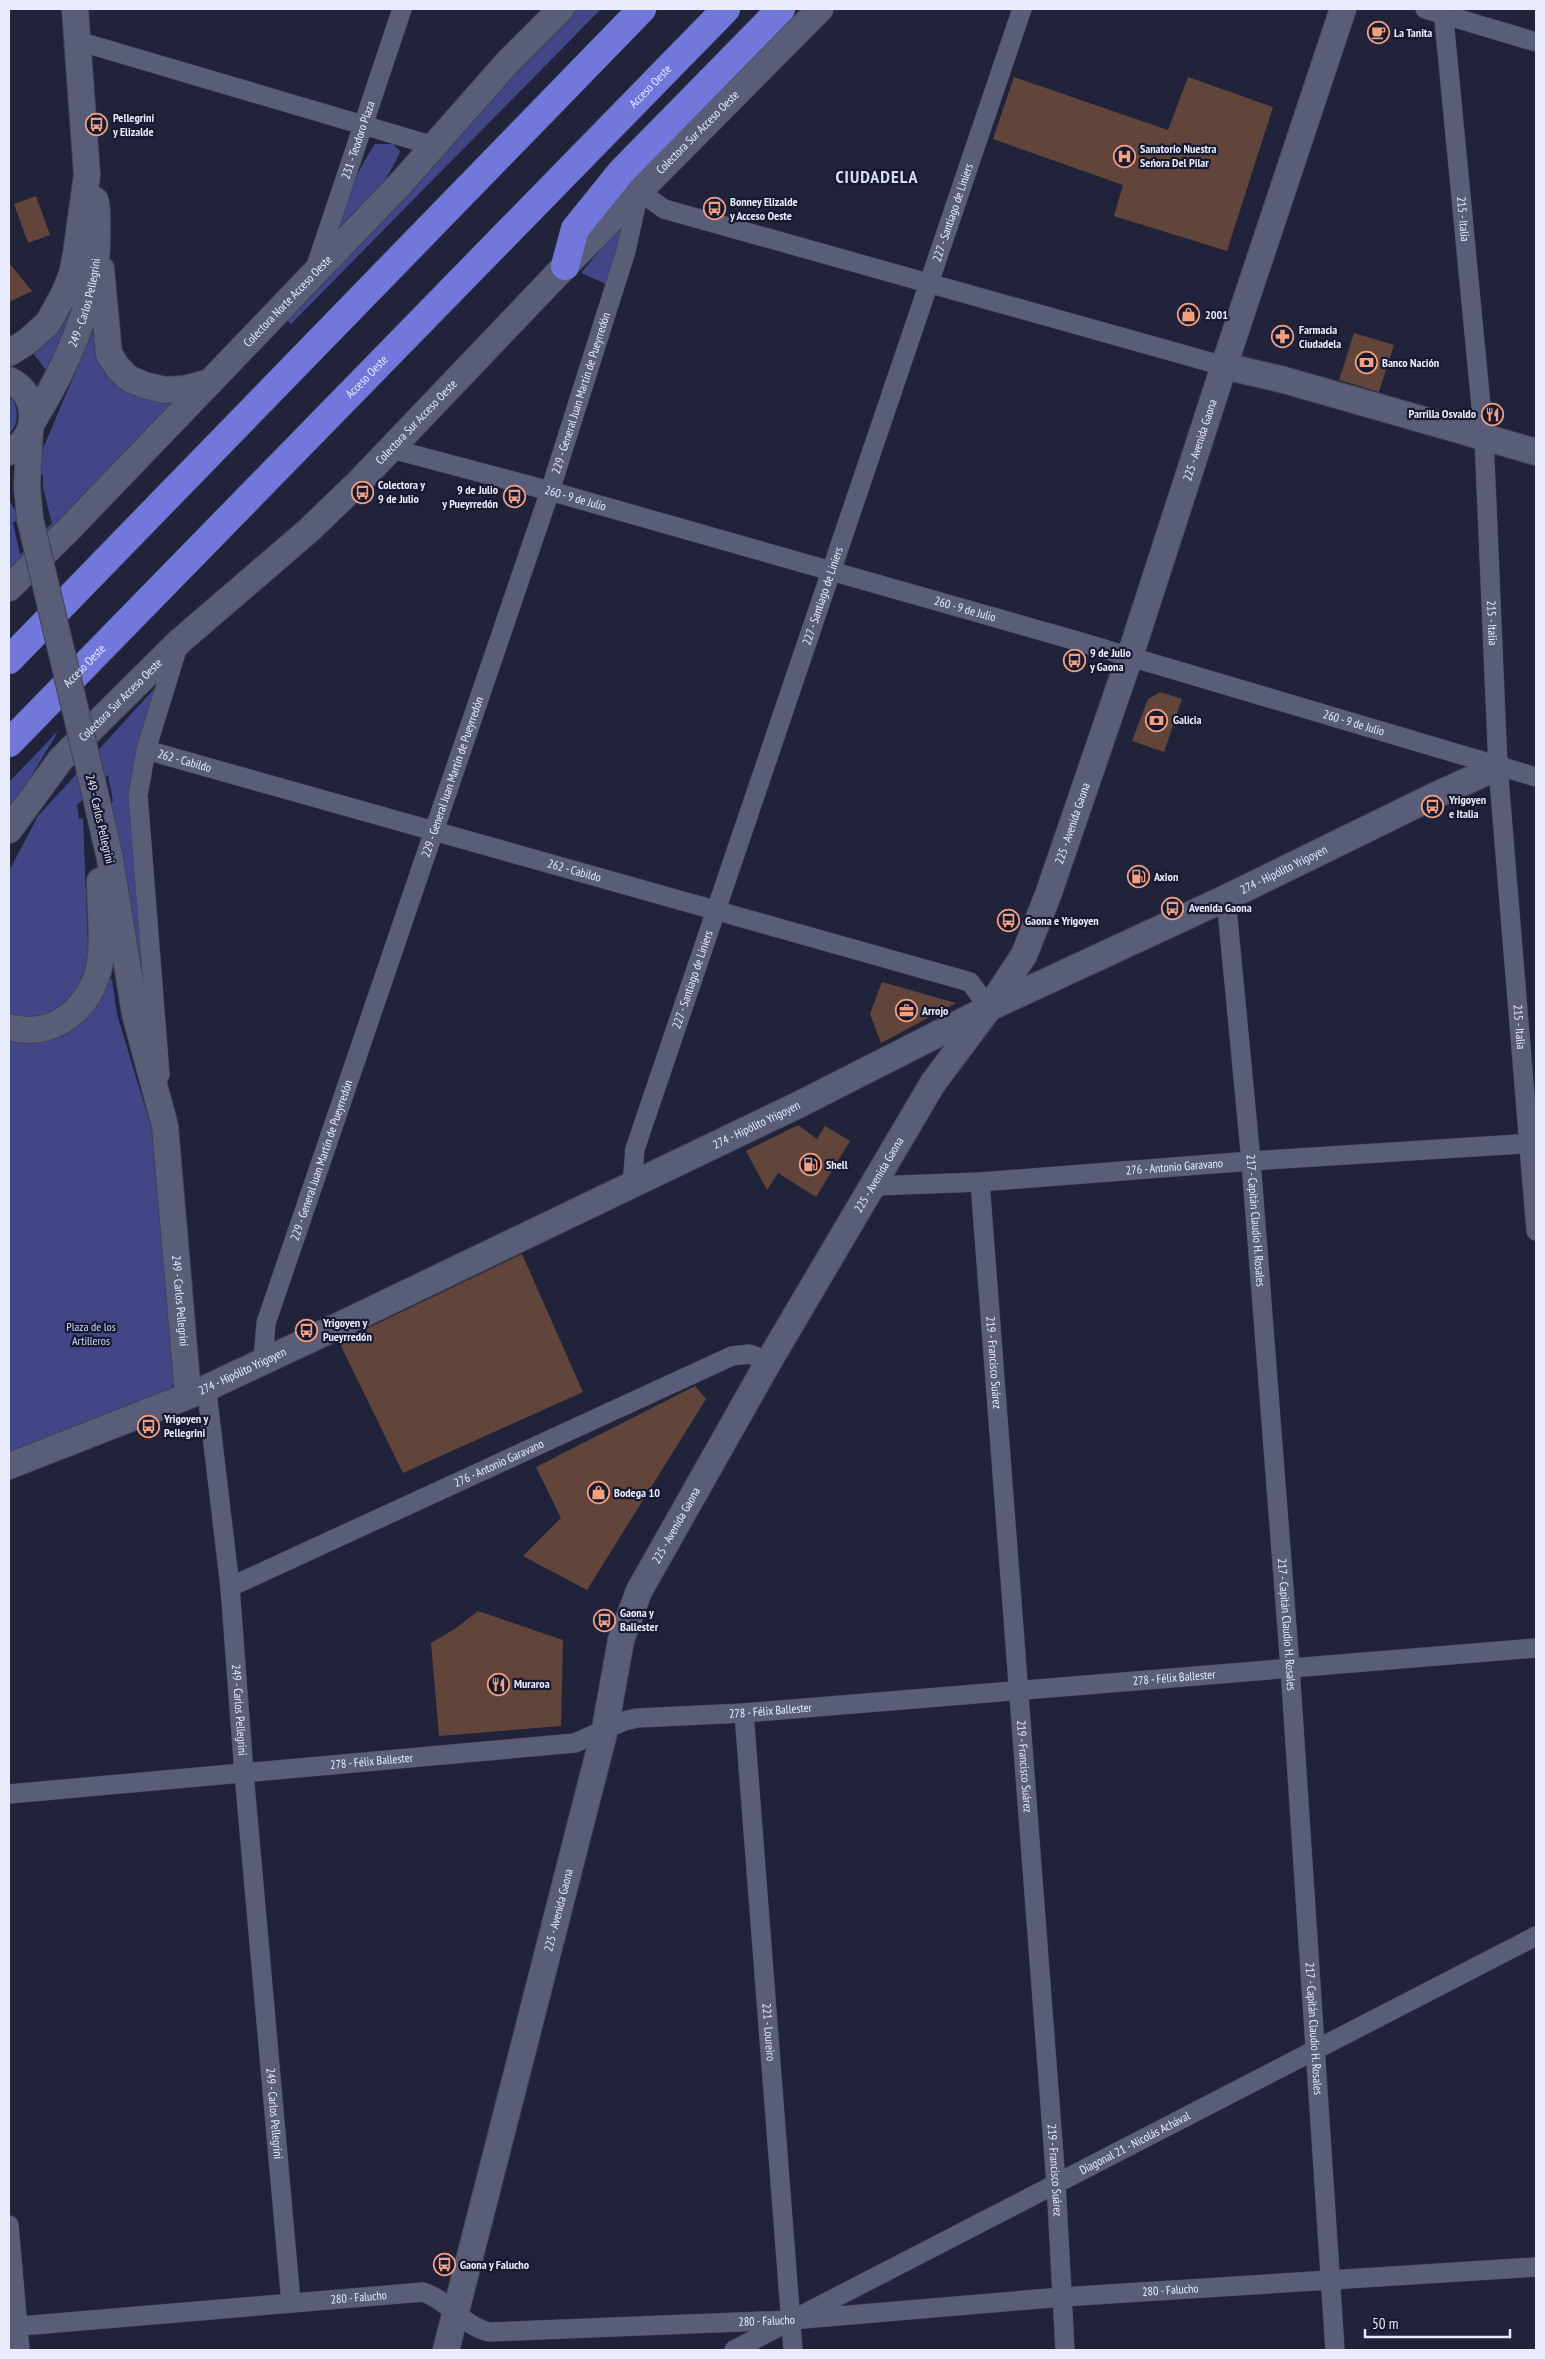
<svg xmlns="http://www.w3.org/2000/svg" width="1545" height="2359" font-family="'PT Sans Narrow',sans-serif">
<rect width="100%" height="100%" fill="#20233a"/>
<g fill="#424687">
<polygon points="570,9 601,9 291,324 287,320"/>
<path d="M375,144h18l7,7c-9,24 -37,63 -60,76 -1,-19 23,-66 35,-83z"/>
<polygon points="628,224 610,286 581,273 621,225"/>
<polygon points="85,275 51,377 30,349"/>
<polygon points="99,317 99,345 178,400 9,577 9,500 15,510 17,520 13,523 20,555 52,523 43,488 43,475 37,473 41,453"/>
<path d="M9,396c10,10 11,27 0,38z"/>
<polygon points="165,677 140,743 152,1048 109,803 113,801 108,775 77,805 79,819 83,818 89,973 85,985 50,1018 9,1017 9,871 38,816"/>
<polygon points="59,730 9,813 9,782"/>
<polygon points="110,978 112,980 117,1014 157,1147 175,1382 170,1390 9,1455 9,1038"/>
</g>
<g fill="#62453a">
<polygon points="1014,77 1168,130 1188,77 1273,107 1227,251 1114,216 1123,185 993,139"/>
<polygon points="36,196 50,235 28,243 14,204"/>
<polygon points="9,263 32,291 9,302"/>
<polygon points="1354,333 1394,345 1379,392 1339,380"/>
<polygon points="1160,692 1182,699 1164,752 1132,741 1148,699"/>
<polygon points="882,982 956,1003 881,1043 870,1014"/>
<polygon points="798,1125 817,1139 825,1126 850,1141 816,1197 778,1173 767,1190 746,1151"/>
<polygon points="522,1254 583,1392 403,1473 339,1342"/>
<polygon points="695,1386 706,1399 587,1590 523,1556 561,1518 536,1467"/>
<polygon points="478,1611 563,1640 561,1726 439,1736 431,1643 456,1628"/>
</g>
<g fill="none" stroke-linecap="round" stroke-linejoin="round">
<defs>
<g id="street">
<polyline points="1425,9 1536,42"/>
<path id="s1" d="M1443,9l41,428 14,330 38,464"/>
<polyline points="78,41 434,146"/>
<path id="s2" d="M315,269l87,-260"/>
<path id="s3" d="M392,449l158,42 527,150 459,136"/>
<path id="s4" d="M146,750l824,232 19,26"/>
<path id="s5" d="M1226,898l25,263 39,506 45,683"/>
<polyline points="160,1075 138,795 146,750 178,646"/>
<path id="s6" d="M980,1182l76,1001 9,167"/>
<path id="s7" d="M632,1185l3,-36 387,-1140"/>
<path id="s8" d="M873,1186l107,-4 271,-21 285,-18"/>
<path id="s9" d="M263,1361l3,-38 284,-832 76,-240 13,-60 25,18 560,157"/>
<path id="s10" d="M198,1392l10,9 22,186 14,186 47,530"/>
<path id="s11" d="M230,1587l502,-231 17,-2 20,7"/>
<path id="s12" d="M744,1713l49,637"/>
<path id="s13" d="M9,1794l566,-51 49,-22 13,-3 107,-5 792,-65"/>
<polyline points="9,2225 20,2350"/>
<path id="s14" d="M9,2327l414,-35c25,8 40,34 66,40l302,-12 271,-23 474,-30"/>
<path id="s15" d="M734,2350l802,-414"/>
</g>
<g id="secondary">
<polyline points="101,269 109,354 118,368 128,378 144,385 165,390 184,389 210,382"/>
<polyline points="9,353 28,341 48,323 64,294 72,274 76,254 87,175 75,9"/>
<polyline points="1224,366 1284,380 1536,452"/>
<path d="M9,380c31,14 31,58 0,72"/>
<path id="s16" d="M33,421c35,-57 67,-126 64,-195 0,-8 1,-18 -2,-26"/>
<polyline points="30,430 27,486 30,519"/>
<path id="s17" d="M9,588l59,-58 334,-348 105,-119 54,-54"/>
<path id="s18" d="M95,793l15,66 25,155 30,112 22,257 11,9"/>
<path id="s19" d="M9,830l52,-71 119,-118 128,-110 52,-50 205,-215 255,-257"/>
<path d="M9,1027c48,14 88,-25 92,-72 2,-24 -1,-50 -1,-74"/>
<path id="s20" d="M9,1466l189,-74 113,-53 489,-235 189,-96 237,-110 208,-102 64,-29"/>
<path id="s21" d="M446,2350l159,-621 16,-89 18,-49 130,-230 164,-278 56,-75 35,-53 24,-60 82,-239 94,-290 119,-357"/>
</g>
<g id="highway">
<polyline points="565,266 575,229 621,172 781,9"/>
<polyline points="9,660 642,9"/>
<path id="s22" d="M9,743l717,-734"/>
</g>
</defs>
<use href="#street" stroke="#404156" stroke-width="20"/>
<use href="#secondary" stroke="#404156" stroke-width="28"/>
<use href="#highway" stroke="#404156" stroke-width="29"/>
<use href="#street" stroke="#595d78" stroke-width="19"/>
<use href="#secondary" stroke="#595d78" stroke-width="26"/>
<use href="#highway" stroke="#7278db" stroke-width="28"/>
<defs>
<polyline id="secondary-bridge" points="30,519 95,793"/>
</defs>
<use href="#secondary-bridge" stroke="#404156" stroke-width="28" stroke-linecap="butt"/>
<use href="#secondary-bridge" stroke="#595d78" stroke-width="26"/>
</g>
<defs>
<symbol id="cafe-ring" viewBox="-11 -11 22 22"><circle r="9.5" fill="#171930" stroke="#f2a080" stroke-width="1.5"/><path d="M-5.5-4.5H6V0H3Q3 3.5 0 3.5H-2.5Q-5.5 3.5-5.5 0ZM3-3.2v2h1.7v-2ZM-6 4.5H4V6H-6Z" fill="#f2a080"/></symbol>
<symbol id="bus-ring" viewBox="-11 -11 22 22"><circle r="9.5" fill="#171930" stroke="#f2a080" stroke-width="1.5"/><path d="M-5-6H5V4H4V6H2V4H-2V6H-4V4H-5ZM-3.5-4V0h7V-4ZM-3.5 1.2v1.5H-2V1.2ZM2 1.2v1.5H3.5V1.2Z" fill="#f2a080"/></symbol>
<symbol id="hospital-ring" viewBox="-11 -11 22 22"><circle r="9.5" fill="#171930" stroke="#f2a080" stroke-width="1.5"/><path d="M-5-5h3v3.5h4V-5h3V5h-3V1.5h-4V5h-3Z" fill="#f2a080"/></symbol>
<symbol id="shop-ring" viewBox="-11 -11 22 22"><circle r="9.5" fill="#171930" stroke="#f2a080" stroke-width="1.5"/><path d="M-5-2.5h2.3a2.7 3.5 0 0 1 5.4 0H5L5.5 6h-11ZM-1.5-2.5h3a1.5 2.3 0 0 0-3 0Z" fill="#f2a080"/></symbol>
<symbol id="pharmacy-ring" viewBox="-11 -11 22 22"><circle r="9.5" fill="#171930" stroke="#f2a080" stroke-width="1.5"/><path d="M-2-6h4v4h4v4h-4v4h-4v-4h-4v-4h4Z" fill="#f2a080"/></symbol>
<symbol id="bank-ring" viewBox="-11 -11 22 22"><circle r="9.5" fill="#171930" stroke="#f2a080" stroke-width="1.5"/><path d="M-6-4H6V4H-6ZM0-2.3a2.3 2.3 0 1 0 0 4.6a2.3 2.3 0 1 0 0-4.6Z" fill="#f2a080"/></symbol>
<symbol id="restaurant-ring" viewBox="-11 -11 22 22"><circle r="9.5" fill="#171930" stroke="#f2a080" stroke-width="1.5"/><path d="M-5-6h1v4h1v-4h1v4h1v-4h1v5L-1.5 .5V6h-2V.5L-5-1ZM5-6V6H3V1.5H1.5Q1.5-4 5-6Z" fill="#f2a080"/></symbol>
<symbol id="fuel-ring" viewBox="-11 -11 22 22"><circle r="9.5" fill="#171930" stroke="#f2a080" stroke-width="1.5"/><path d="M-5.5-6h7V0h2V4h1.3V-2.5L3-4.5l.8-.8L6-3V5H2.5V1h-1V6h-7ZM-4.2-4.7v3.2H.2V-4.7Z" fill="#f2a080"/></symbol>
<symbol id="office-ring" viewBox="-11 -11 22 22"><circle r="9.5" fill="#171930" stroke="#f2a080" stroke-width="1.5"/><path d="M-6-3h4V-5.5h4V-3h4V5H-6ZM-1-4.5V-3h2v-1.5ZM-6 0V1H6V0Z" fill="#f2a080"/></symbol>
</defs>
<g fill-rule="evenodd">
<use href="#cafe-ring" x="1366" y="20" width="25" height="25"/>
<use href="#bus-ring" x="84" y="112" width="25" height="25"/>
<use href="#hospital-ring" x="1112" y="144" width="25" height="25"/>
<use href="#bus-ring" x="702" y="196" width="25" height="25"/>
<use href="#shop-ring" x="1176" y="302" width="25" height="25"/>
<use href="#pharmacy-ring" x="1270" y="324" width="25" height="25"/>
<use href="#bank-ring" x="1354" y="350" width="25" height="25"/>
<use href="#restaurant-ring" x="1480" y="402" width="25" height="25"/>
<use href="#bus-ring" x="350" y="480" width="25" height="25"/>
<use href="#bus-ring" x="502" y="484" width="25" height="25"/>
<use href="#bus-ring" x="1062" y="648" width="25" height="25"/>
<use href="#bank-ring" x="1144" y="708" width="25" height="25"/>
<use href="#bus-ring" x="1420" y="794" width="25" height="25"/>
<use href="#fuel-ring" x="1126" y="864" width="25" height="25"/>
<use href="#bus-ring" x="1160" y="896" width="25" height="25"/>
<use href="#bus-ring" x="996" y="908" width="25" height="25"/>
<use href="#office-ring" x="894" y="998" width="25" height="25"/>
<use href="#fuel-ring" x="798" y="1152" width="25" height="25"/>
<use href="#bus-ring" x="294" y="1318" width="25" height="25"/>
<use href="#bus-ring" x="136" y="1414" width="25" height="25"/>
<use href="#shop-ring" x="586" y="1480" width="25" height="25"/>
<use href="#bus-ring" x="592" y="1608" width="25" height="25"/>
<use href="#restaurant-ring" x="486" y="1672" width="25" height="25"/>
<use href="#bus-ring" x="432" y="2252" width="25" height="25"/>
</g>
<g text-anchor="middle" stroke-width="4.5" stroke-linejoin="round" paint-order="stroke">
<g font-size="12" font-weight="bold" fill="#e9ecfc" stroke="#171930" text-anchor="start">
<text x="1394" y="37">La Tanita</text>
<text x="113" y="122">Pellegrini<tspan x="113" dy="14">y Elizalde</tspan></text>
<text x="1140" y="153">Sanatorio Nuestra<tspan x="1140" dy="14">Seńora Del Pilar</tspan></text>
<text x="730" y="206">Bonney Elizalde<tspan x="730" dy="14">y Acceso Oeste</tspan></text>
<text x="1205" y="319">2001</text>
<text x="1299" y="334">Farmacia<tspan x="1299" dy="14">Ciudadela</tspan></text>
<text x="1382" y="367">Banco Nación</text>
<text x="1476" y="418" text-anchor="end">Parrilla Osvaldo</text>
<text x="378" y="489">Colectora y<tspan x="378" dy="14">9 de Julio</tspan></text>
<text x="498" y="494" text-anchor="end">9 de Julio<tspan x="498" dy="14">y Pueyrredón</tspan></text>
<text x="1090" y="657">9 de Julio<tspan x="1090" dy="14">y Gaona</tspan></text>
<text x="1173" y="724">Galicia</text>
<text x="1449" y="804">Yrigoyen<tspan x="1449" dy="14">e Italia</tspan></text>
<text x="1154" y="881">Axion</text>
<text x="1189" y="912">Avenida Gaona</text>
<text x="1025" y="925">Gaona e Yrigoyen</text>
<text x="922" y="1015">Arrojo</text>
<text x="826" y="1169">Shell</text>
<text x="323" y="1327">Yrigoyen y<tspan x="323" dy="14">Pueyrredón</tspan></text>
<text x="164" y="1423">Yrigoyen y<tspan x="164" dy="14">Pellegrini</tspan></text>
<text x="614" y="1497">Bodega 10</text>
<text x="620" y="1617">Gaona y<tspan x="620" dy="14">Ballester</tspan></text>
<text x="514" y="1688">Muraroa</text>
<text x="460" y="2269">Gaona y Falucho</text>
</g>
<g font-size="12" fill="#e9ecfc" stroke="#171930">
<text dy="4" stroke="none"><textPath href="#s22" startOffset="918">Acceso Oeste</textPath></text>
<text dy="4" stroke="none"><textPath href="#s19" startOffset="982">Colectora Sur Acceso Oeste</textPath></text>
<text dy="4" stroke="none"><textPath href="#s2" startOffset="136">231 - Teodoro Plaza</textPath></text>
<text dy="4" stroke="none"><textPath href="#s7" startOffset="1025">227 - Santiago de Liniers</textPath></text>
<text dy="4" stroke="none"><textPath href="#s1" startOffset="211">215 - Italia</textPath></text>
<text dy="4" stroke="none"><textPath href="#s17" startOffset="400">Colectora Norte Acceso Oeste</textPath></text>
<text dy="4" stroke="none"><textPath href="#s16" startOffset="130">249 - Carlos Pellegrini</textPath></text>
<text dy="4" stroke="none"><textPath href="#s22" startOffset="512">Acceso Oeste</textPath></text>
<text dy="4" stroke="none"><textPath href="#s9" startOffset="1020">229 - General Juan Martín de Pueyrredón</textPath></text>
<text dy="4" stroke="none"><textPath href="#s19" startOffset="578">Colectora Sur Acceso Oeste</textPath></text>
<text dy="4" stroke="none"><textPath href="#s21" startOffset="2072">225 - Avenida Gaona</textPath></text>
<text dy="4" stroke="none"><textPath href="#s3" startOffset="190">260 - 9 de Julio</textPath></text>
<text dy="4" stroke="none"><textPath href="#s7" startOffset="620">227 - Santiago de Liniers</textPath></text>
<text dy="4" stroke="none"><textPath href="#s3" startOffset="595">260 - 9 de Julio</textPath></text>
<text dy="4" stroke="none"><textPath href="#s1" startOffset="616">215 - Italia</textPath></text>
<text dy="4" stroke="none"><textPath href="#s22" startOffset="108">Acceso Oeste</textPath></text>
<text dy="4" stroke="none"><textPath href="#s19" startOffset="172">Colectora Sur Acceso Oeste</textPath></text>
<text dy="4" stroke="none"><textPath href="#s3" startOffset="1000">260 - 9 de Julio</textPath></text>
<text dy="4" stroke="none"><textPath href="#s4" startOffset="40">262 - Cabildo</textPath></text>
<text dy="4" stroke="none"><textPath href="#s9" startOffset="615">229 - General Juan Martín de Pueyrredón</textPath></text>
<text transform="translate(100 819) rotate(77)" y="4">249 - Carlos Pellegrini</text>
<text dy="4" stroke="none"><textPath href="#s21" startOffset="1668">225 - Avenida Gaona</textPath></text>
<text dy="4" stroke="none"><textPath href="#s4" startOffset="445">262 - Cabildo</textPath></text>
<text dy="4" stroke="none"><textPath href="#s20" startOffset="1408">274 - Hipólito Yrigoyen</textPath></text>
<text dy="4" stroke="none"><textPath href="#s7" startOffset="215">227 - Santiago de Liniers</textPath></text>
<text dy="4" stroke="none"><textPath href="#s1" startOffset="1021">215 - Italia</textPath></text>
<text dy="4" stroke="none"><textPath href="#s20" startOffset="822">274 - Hipólito Yrigoyen</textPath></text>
<text dy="4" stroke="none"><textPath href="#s9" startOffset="210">229 - General Juan Martín de Pueyrredón</textPath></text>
<text dy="4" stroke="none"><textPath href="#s8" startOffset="302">276 - Antonio Garavano</textPath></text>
<text dy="4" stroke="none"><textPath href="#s21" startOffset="1264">225 - Avenida Gaona</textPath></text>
<text dy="4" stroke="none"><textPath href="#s5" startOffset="324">217 - Capitán Claudio H. Rosales</textPath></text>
<text dy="4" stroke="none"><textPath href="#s18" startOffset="516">249 - Carlos Pellegrini</textPath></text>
<text dy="4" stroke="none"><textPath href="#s6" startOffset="181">219 - Francisco Suárez</textPath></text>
<text dy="4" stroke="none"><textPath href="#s20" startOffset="252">274 - Hipólito Yrigoyen</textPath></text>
<text dy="4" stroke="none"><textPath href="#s11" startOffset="296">276 - Antonio Garavano</textPath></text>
<text dy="4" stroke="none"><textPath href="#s21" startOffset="859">225 - Avenida Gaona</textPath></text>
<text dy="4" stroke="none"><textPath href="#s5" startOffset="729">217 - Capitán Claudio H. Rosales</textPath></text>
<text dy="4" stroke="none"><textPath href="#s13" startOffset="1174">278 - Félix Ballester</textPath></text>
<text dy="4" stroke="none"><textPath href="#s10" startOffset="324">249 - Carlos Pellegrini</textPath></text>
<text dy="4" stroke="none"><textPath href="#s13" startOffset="769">278 - Félix Ballester</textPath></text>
<text dy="4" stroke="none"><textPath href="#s13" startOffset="364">278 - Félix Ballester</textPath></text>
<text dy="4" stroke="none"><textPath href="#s6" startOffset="586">219 - Francisco Suárez</textPath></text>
<text dy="4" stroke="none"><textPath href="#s21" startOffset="454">225 - Avenida Gaona</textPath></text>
<text dy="4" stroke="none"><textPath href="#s5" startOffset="1134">217 - Capitán Claudio H. Rosales</textPath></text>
<text dy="4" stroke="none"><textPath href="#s12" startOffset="320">221 - Loureiro</textPath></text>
<text dy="4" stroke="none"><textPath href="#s10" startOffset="729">249 - Carlos Pellegrini</textPath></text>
<text dy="4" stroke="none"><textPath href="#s15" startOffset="451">Diagonal 21 - Nicolás Achával</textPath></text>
<text dy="4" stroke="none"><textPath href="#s6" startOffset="991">219 - Francisco Suárez</textPath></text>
<text dy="4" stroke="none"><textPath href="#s14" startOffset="1176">280 - Falucho</textPath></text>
<text dy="4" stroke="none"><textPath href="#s14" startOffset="351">280 - Falucho</textPath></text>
<text dy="4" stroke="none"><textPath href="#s14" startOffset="771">280 - Falucho</textPath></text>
</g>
<g font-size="12" fill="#cfd5fd" stroke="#171930">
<text x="91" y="1331">Plaza de los<tspan x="91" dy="14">Artilleros</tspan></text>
</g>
<g font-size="18" font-weight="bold" letter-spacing="1" fill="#d7dcfc" stroke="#171930">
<text x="877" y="183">CIUDADELA</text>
</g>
</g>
<rect width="1545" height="2359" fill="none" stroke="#e9ecfc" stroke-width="20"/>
<path d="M1365 2329v8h145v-8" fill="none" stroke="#e9ecfc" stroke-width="2.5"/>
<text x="1372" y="2329" font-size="15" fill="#e9ecfc" stroke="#171930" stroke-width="4" paint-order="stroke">50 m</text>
</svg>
